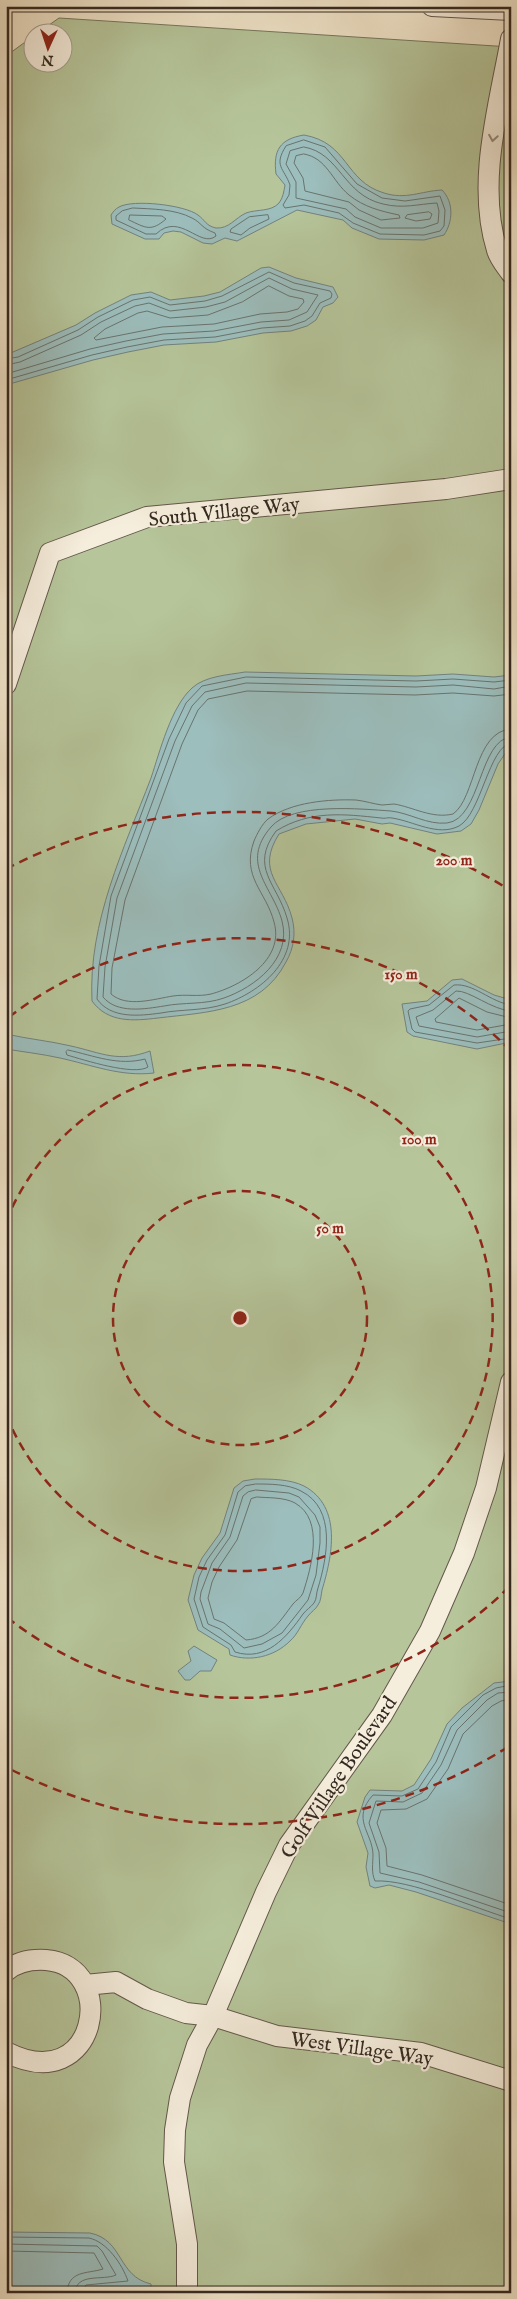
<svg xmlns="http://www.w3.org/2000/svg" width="517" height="2299" font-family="'IM FELL English',serif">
<rect width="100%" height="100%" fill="#f1e5ca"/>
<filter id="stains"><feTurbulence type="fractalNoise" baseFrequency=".004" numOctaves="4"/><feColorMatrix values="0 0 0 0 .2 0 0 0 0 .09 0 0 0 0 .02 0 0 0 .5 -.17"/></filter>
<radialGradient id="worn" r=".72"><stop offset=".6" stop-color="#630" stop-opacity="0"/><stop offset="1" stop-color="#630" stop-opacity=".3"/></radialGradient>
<polygon fill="#b6c59a" stroke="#75775e" points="59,18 511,47 511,2293 6,2293 6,56 32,37 32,62 62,62 62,32 39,32"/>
<g fill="#9cbebd" stroke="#72827f">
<path d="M304,135c45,8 40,46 80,58 22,7 37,-2 58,-3 12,12 11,32 2,45l-20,5 -45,-1 -27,-11 -9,-8 -46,-10 -60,31 -12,-3 -13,6 -9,-1 -22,-11 -8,-1 -9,2 -5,6h-14l-33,-15 -1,-9c2,-3 4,-6 8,-8 14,-8 66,-2 79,8 7,5 8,11 18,13 13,1 19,-10 30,-15 11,-4 25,-1 33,-10 4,-5 5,-12 6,-18l-9,-11c-3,-24 4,-35 28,-39z"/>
<polygon points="269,267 296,278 333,287 338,297 333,303 323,307 316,320 307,326 291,331 263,333 216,342 164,345 128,352 93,360 6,385 6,355 76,325 95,313 131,295 151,292 170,300 204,296 220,292 261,268"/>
<path d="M245,672l171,4 37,-2 41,3 17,-2v70l-13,19 -19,46 -8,14 -10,7 -24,3 -47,-11 -8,1 -27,-5 -49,5 -27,10c-24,38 4,49 13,84 4,15 2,30 -6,44 -26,50 -79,50 -128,56 -25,3 -50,5 -66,-17 -4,-79 32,-152 59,-223 9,-27 20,-71 41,-90 13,-12 36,-13 53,-16z"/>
<polygon points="462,979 494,995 511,1000 511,1042 477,1049 413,1036 407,1032 402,1004 427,1001 452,980"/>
<path d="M6,1034c22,5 44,7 65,12 31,7 47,17 79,5l4,22c-33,4 -62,-8 -94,-15 -18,-4 -36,-6 -54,-9z"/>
<path d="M255,1479c16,0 35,0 49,7 39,21 28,71 18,104 -1,5 -1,11 -4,15 -2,4 -7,7 -10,11 -7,8 -10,18 -18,25 -16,16 -40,21 -60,14l-1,-6 -31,-19 -10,-30 6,-25 8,-17 18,-25 14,-45 9,-7z"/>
<polygon points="194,1646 217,1660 211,1671 200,1671 190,1680 185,1680 178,1671 191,1661 188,1651"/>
<polygon points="511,1681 511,1924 416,1892 389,1885 375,1888 370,1886 366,1867 368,1853 357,1822 365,1797 370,1790 402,1791 414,1785 431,1759 447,1724 462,1708 494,1683"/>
<path d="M6,2232l84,1c34,7 27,43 61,51v5l-6,2 -25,-3 -51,5h-63z"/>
</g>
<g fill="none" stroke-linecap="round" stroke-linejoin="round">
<g stroke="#68746f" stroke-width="1">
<path d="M304,140l21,7 32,37 25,14 23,3 35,-5 5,14 -1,16 -4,5 -16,4 -44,-1 -27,-11 -14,-10 -35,-8 -19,3 -2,-3 6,-10 1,-10c-6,-17 -17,-19 -4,-39z"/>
<path d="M304,147c36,6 39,48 79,57 20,5 35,0 54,-1l2,8 -1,12 -15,5h-42l-26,-11 -9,-8 -50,-11v-16l-10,-18 4,-13z"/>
<path d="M304,154c23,4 28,27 45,41 15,12 31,16 50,20l1,3 -19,2 -22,-10 -10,-8 -44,-11 -2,-13 -9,-15 2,-7z"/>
<path d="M133,208c19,1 42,1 59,10 10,5 9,10 23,15l1,3c-16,13 -36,-25 -60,-2h-10l-30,-14v-4l6,-5z"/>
<polygon points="429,212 432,214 430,219 416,221 405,218 407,215"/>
<path d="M130,215l32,1 4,3c-15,13 -20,9 -37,1z"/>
<polygon points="268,215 269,219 250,228 241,235 230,232 231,229 249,217"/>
<polygon points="269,286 289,296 303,299 304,302 298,309 287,312 260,314 214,324 162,327 96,340 94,338 105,329 138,313 147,311 170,318 208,315 242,302"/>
<polyline points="6,359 18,357 78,330 98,317 133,300 150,297 170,305 205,301 222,296 269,272 294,283 330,291 332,294 331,298 320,303 312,316 305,321 290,326 262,328 215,337 164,340 127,347 92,355 6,380"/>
<polyline points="6,365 20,362 81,335 101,322 135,306 149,303 170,311 206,307 225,302 269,278 292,289 318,295 307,312 289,320 261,322 214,331 163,334 126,341 90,349 6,374"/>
<path d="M511,680l-17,2 -41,-3 -37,2 -170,-4 -44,9 -16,17 -17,36 -58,157 -12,70 -2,33c14,20 42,17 64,14 21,-4 43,-2 64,-9 35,-12 75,-44 62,-86 -10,-35 -38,-50 -11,-87 34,-21 68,-17 105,-13 4,1 7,-1 11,0 21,3 46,19 67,8 22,-12 30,-80 52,-83"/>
<path d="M511,686l-17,3 -41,-4 -37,2 -170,-4 -41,9 -13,14 -17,35 -58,157 -12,69 -2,30c14,17 42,12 61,9 20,-4 40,-1 60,-8 31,-11 68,-39 58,-77 -9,-34 -43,-57 -11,-94 21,-25 91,-18 120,-16 19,2 36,14 56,12 34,-4 32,-84 64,-86"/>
<path d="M511,694l-17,2 -41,-3 -38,2 -168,-4 -39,8 -10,11 -16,34 -57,156 -13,68 -1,26c16,14 43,5 62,2 13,-2 25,1 38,-2 30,-8 74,-34 63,-72 -8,-31 -33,-45 -20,-81 3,-7 8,-17 14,-22 23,-17 61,-20 88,-19 9,1 18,4 26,5 4,0 8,-1 12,-1 19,3 38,15 59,10 23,-16 21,-83 58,-85"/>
<path d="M511,1005c-21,-3 -37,-22 -57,-20l-25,20 -19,4 -2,2 4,18 3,3 62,11 34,-5"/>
<path d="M511,1011c-19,-1 -42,-21 -55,-20l-23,19 -17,7 3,9 58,11 34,-6"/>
<polyline points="511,1018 487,1012 459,998 435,1019 436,1022 477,1030 511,1024"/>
<path d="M68,1050c27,6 50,16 77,9l3,8c-14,9 -64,-7 -81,-12l-1,-3z"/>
<path d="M256,1484c14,0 32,0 45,7 36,18 26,67 17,97 -2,5 -1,11 -4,15 -3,4 -8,7 -11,11 -16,23 -37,48 -68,38l-4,-7 -28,-18 -9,-28 5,-22 8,-17 18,-25 13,-43 7,-6z"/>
<polygon points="256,1490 289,1493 299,1497 315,1515 320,1527 320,1543 316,1575 308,1600 282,1633 262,1644 244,1648 220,1629 208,1624 200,1599 201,1592 212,1563 230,1537 243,1496 248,1492"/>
<path d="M257,1497c11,1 27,0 38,6 30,17 16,65 8,90 -2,5 -7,7 -10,11 -14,18 -22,34 -47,36l-22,-17 -10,-4 -6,-21 4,-16 7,-15 18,-27 14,-41z"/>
<path d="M511,1685l-15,3 -13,7 -32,32 -15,35 -18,27 -16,7 -29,-1c-22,24 -1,37 0,59 0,10 -2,18 2,27 35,-2 99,27 136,38"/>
<polyline points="511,1692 498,1693 487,1700 457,1730 441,1765 422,1793 403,1802 376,1801 369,1823 379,1852 380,1873 419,1882 511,1913"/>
<polyline points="511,1699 501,1701 492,1706 463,1734 448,1769 427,1799 406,1809 381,1810 377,1823 386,1848 387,1866 422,1875 511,1905"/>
<path d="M6,2237l83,1c18,4 33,26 39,43l-42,4 -5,8"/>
<path d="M6,2244l91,2 5,5 14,24c-13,6 -40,-3 -41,18"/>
<path d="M6,2251l88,2 9,16c-16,5 -35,1 -36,24"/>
</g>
<defs>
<g id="minor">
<polyline points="432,6 511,10"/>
<path d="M511,39c-12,67 -35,144 -14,211 2,8 9,16 14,23"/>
<polyline points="6,684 50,553 147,517 446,489 511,479"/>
<path d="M6,1971c12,-10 25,-12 40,-11 74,6 52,139 -40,92"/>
<polyline points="85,1985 116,1982 147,1999 186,2013 213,2016 277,2036 421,2053 511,2081"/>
<polyline points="187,2293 187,2244 174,2162 175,2130 180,2098 197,2045 213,2016 266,1892 289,1845 382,1715 430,1631 464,1553 486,1488 511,1382"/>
</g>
</defs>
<use href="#minor" stroke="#63584b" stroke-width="22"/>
<use href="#minor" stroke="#f6eedd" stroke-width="20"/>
</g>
<defs><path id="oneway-chevron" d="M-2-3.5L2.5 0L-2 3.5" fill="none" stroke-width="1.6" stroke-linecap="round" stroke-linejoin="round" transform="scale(1.25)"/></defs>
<use stroke="#958c7f" href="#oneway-chevron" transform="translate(493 138) rotate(99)"/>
<g fill="none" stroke="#8f2418" stroke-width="2.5" stroke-dasharray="9 6">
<circle cx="240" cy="1318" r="127"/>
<path d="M6 1221A253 253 0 1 1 6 1415"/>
<path d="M509 1587A380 380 0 0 1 9 1619M9 1017A380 380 0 0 1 509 1049"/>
<path d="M508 1747A506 506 0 0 1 6 1767M6 869A506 506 0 0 1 508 889"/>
</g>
<g text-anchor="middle" stroke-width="4.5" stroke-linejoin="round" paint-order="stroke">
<g font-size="20" fill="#342921" stroke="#f6eedd">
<text transform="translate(224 511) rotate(-6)" y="7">South Village Way</text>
<text transform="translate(338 1777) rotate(-56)" y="7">Golf Village Boulevard</text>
<text transform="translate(362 2048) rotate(8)" y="7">West Village Way</text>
</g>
</g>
<circle cx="240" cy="1318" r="8" fill="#8f2418" stroke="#f6eedd" stroke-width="2.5"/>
<g font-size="15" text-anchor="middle" font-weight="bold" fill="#8f2418" stroke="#f6eedd" stroke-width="4.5" stroke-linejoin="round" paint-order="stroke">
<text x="454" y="865">200 m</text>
<text x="401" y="979">150 m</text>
<text x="419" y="1144">100 m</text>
<text x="330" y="1233">50 m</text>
</g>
<rect width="517" height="2299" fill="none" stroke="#f1e5ca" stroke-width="25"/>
<rect x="8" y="8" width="502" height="2284" fill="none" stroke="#342921" stroke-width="2.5"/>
<rect x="12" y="12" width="492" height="2274" fill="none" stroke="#342921"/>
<g transform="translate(48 48) rotate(183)"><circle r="24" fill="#f6eedd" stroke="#a89f92"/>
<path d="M0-4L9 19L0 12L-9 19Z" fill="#8f2418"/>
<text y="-8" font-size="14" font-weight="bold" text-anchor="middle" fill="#342921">N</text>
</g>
<rect width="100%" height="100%" filter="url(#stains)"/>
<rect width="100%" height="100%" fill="url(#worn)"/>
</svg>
